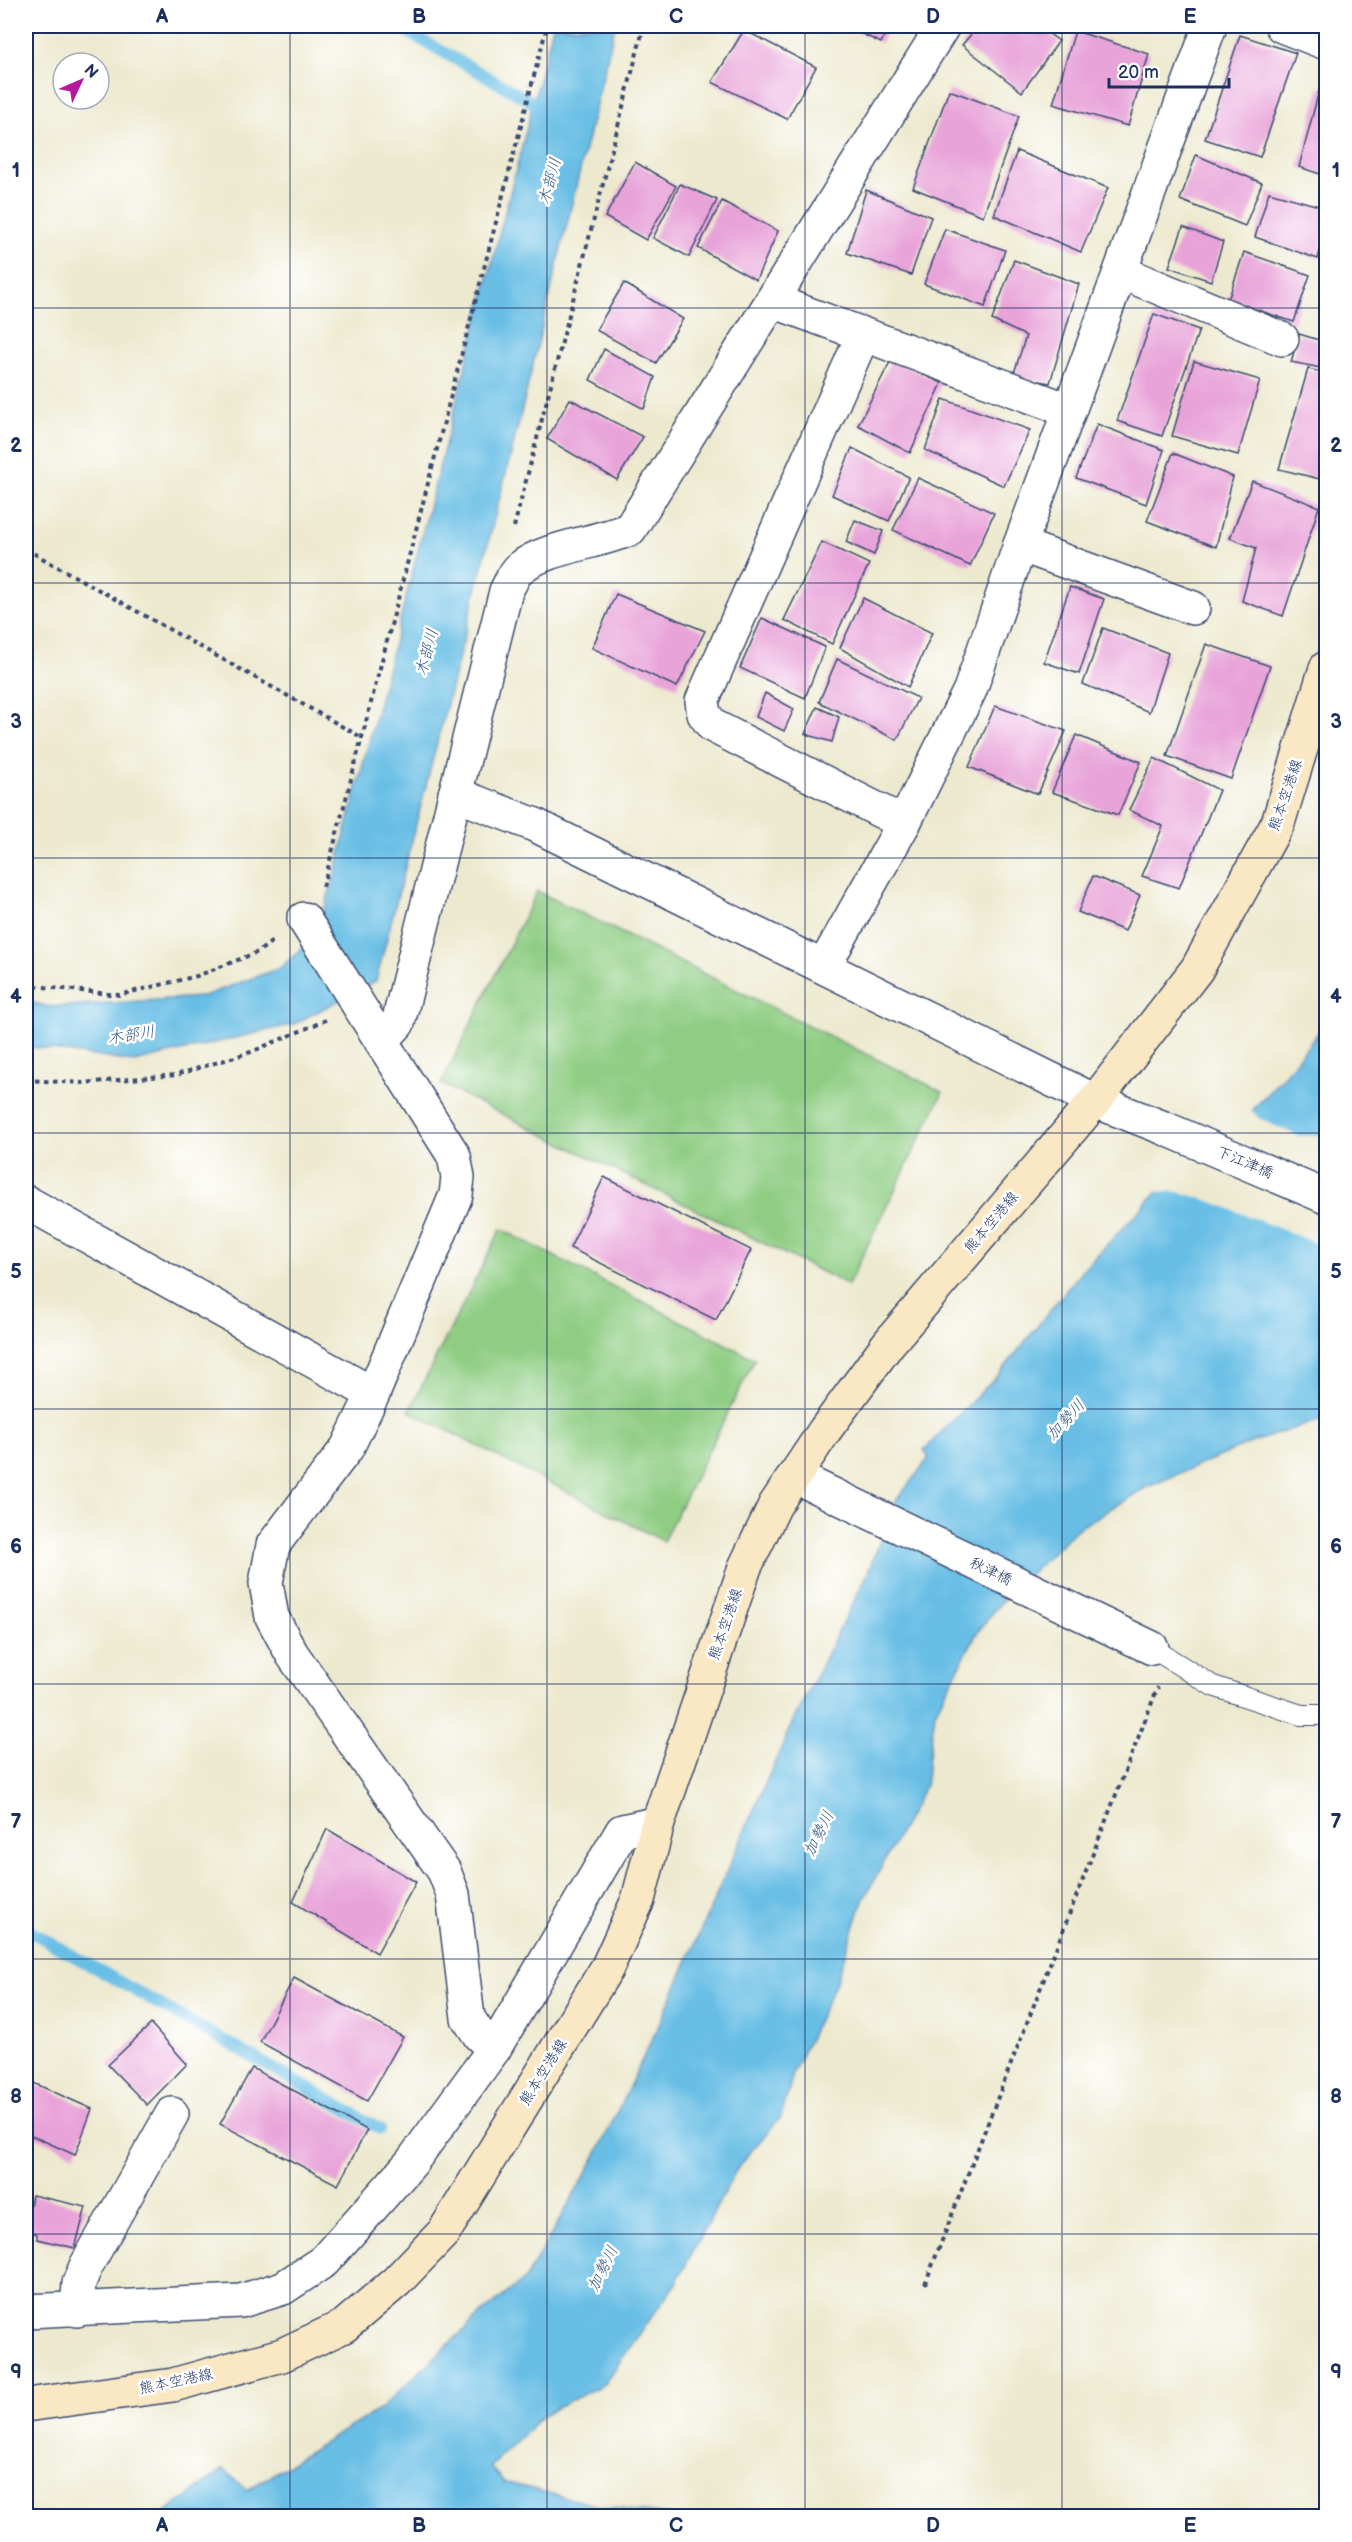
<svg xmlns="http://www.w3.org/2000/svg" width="1352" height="2542" font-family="'Balsamiq Sans','Klee One',sans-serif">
<rect width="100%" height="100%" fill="#fff"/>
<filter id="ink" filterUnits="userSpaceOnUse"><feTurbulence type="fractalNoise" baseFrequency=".0167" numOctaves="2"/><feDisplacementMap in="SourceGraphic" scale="12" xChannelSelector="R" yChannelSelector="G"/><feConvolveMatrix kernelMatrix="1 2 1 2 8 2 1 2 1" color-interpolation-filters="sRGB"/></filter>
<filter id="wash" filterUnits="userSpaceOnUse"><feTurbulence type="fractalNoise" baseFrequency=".008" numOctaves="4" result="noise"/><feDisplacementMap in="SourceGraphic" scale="24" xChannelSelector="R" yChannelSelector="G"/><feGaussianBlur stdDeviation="1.35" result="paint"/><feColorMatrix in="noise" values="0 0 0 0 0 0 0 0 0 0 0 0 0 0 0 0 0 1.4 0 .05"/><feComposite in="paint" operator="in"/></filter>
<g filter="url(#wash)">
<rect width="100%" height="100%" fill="#ede9cf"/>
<g fill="#8fcd83" stroke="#557e70" stroke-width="1.5">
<polygon points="537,891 943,1092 848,1285 441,1084"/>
<polygon points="501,1229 755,1359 663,1541 409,1411"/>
</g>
<g fill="#68bee5" stroke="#4276a2" stroke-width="1.5">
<polygon points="553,26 615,26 518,426 376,981 294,1024 134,1062 26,1046 26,1001 50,1007 201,997 280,968 316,936 334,877"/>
<polygon points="1326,1023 1326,1418 1253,1442 1145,1488 1077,1529 1001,1602 977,1633 935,1712 925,1786 863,1901 835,1984 794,2071 781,2117 739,2165 676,2283 604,2384 543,2415 490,2467 504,2482 604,2507 677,2516 161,2516 224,2469 247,2490 380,2409 480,2315 526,2278 595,2158 664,2014 793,1721 867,1575 895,1502 929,1458 924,1450 1000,1373 1081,1272 1158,1191 1251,1112 1292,1066"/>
</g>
<polygon fill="#ede9cf" points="1250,1109 1260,1119 1298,1136 1326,1135 1326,1247 1210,1201 1179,1192 1154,1191"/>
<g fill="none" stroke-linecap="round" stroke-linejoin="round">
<g stroke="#68bee5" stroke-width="12">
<polyline points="397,26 546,110"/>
<polyline points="26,1929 380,2129"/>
</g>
</g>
<g id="blocks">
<g fill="#e8a3d9">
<polygon points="846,26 889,26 881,43"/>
<polygon points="978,26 1038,26 1059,41 1022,92 962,45"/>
<polygon points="744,30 816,67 787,119 712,82"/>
<polygon points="1075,31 1149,54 1128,126 1053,104"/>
<polygon points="1240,35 1296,53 1260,157 1205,139"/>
<polygon points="1320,87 1326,89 1326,176 1299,167"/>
<polygon points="949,90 1019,116 983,216 913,188"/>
<polygon points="1017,151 1108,188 1081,252 994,215"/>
<polygon points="1196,155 1262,183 1245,226 1180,200"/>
<polygon points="635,162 676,186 646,240 605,217"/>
<polygon points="680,184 717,200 689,257 653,238"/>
<polygon points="866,190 931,217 911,275 847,253"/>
<polygon points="1269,192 1326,208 1326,227 1318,259 1255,237"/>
<polygon points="722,201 778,231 756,280 698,248"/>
<polygon points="1183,227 1223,242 1211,281 1169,267"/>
<polygon points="945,229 1005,250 985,307 924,284"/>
<polygon points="1244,252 1310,275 1294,322 1228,300"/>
<polygon points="1014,260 1079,284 1050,383 1013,376 1026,336 992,320"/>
<polygon points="624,283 683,319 656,363 596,330"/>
<polygon points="1154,314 1199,330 1162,436 1117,421"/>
<polygon points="1299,334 1326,342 1326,369 1291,362"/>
<polygon points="604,349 655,377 644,409 590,380"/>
<polygon points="891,360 942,383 910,453 858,425"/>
<polygon points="1194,361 1260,380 1238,455 1172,436"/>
<polygon points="1308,369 1326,373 1326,471 1324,480 1279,469"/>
<polygon points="570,399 643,437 617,480 547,439"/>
<polygon points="943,399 1030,430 1004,486 925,450"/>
<polygon points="1097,424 1164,450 1146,504 1076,478"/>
<polygon points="852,448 909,477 889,521 832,495"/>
<polygon points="1173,453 1233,477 1216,547 1147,521"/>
<polygon points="918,478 994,513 970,566 893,530"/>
<polygon points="1252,481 1319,507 1283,616 1242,601 1256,548 1230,538"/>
<polygon points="855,520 883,531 874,555 846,542"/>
<polygon points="822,542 869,564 832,644 784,620"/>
<polygon points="1070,587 1104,599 1079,674 1044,662"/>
<polygon points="616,594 705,631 677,687 592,648"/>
<polygon points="863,598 932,633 908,687 840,648"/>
<polygon points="762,618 825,647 805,698 740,668"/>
<polygon points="1103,628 1168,653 1149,712 1083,684"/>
<polygon points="1206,644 1270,666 1231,779 1167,756"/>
<polygon points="837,659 918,698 897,740 819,702"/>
<polygon points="765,693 794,709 784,731 756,717"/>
<polygon points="995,706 1066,731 1038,794 969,767"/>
<polygon points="817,707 839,717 832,742 805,734"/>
<polygon points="1076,735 1141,762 1118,815 1052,792"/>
<polygon points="1154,758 1219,790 1179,888 1142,876 1163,826 1129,810"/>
<polygon points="1093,876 1140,895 1125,931 1078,912"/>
<polygon points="604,1177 751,1250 716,1320 570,1248"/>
<polygon points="327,1829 416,1882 377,1953 293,1902"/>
<polygon points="294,1978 403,2037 367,2101 260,2042"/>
<polygon points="151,2024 187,2064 147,2105 108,2065"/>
<polygon points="252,2068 367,2130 338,2185 220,2124"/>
<polygon points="29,2081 92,2109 75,2155 26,2133 26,2088"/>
<polygon points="32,2195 86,2207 75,2248 37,2239 37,2234 26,2229"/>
</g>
</g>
</g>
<g filter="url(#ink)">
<use href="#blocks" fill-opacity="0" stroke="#3a4b6f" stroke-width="1.5"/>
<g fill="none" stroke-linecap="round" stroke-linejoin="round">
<defs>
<polyline id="service" points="1152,1648 1213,1686 1301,1715 1326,1715"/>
<g id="minor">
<polyline points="1282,26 1326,43"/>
<polyline points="1121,272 1282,339"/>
<polyline points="773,301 1068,410"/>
<polyline points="863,335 702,701 704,714 713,726 904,823"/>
<polyline points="1020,545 1193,608"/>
<polyline points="455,794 535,825"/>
<polyline points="304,919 454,1156 458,1177 456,1195 373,1394 347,1448 273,1545 266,1583 272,1617 292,1654 444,1871 453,1894 468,2018 480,2036 494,2049"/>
<polyline points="824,966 904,823 970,690 1020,545 1210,26"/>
<path d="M382,1041l16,-18 108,-432c4,-7 8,-18 14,-23 25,-21 78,-25 110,-39l313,-503"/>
<polyline points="26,1202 373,1394"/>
<polyline points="794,1476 1152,1648"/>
<polyline points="77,2310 79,2283 86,2266 172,2114"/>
<polyline points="26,2311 241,2301 283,2288 324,2261 411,2163 494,2049 622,1831 658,1823"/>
</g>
<polyline id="tertiary" points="535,825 1095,1101 1164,1128 1326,1197"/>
<polyline id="secondary" points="26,2405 173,2385 282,2355 344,2326 396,2282 444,2232 607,1968 638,1900 658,1823 745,1567 775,1505 825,1430 888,1344 1095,1101 1197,969 1278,823 1326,668"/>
</defs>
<use href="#service" stroke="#3a4b6f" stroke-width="22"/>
<use href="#minor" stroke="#3a4b6f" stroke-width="36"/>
<use href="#tertiary" stroke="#3a4b6f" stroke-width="36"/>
<use href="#secondary" stroke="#3a4b6f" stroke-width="36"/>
<g stroke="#3a4b6f" stroke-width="4" stroke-dasharray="4.5 4.5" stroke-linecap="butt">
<polyline points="514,527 644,26"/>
<polyline points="26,549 361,737"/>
<polyline points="323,887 547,26"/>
<polyline points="26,985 119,995 197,976 258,952 274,940"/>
<polyline points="26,1080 83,1083 176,1075 251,1052 326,1020"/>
<polyline points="925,2284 1158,1687"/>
</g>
<use href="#service" stroke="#fff" stroke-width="20"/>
<use href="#minor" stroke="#fff" stroke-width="33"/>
<use href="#tertiary" stroke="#fff" stroke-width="33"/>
<use href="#secondary" stroke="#fae7c3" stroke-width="33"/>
</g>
</g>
<path fill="none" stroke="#1b2f5e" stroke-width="1.5" stroke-opacity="0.55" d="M290,26v2490M547,26v2490M805,26v2490M1062,26v2490M26,308h1300M26,583h1300M26,858h1300M26,1133h1300M26,1409h1300M26,1684h1300M26,1959h1300M26,2234h1300"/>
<g text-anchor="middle" stroke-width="5" stroke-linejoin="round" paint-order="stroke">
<g font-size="15" fill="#1b2f5e" stroke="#fff">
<text transform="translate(1285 795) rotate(-71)" y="5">熊本空港線</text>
<text transform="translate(1245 1162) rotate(23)" y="5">下江津橋</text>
<text transform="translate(991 1222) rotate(-50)" y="5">熊本空港線</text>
<text transform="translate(991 1571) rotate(26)" y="5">秋津橋</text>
<text transform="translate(725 1624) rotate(-71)" y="5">熊本空港線</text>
<text transform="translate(543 2072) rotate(-58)" y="5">熊本空港線</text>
<text transform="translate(176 2381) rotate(-12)" y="5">熊本空港線</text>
</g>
<g font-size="16" font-style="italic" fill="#325a86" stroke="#fff">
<text transform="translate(549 181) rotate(-75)" y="6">木部川</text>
<text transform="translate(426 652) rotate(-75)" y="6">木部川</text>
<text transform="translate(131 1034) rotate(-9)" y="6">木部川</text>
<text transform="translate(1065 1419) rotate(-47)" y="6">加勢川</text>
<text transform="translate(818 1833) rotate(-64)" y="6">加勢川</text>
<text transform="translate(602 2268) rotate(-64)" y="6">加勢川</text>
</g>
</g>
<rect width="1352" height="2542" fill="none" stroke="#fff" stroke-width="66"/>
<g transform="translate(81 81) rotate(46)"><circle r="28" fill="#ffffff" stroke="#a4acbf" stroke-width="1.5"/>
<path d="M0-4.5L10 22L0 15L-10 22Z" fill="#b5179e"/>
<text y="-9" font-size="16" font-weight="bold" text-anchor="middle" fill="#1b2f5e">N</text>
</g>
<path d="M1109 78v9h120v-9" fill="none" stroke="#1b2f5e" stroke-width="3"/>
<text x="1118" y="78" font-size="18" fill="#1b2f5e" stroke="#ffffff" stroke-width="4.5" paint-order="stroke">20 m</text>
<rect x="33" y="33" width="1286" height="2476" fill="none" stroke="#1b2f5e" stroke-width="2"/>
<g font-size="20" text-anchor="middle" font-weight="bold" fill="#1b2f5e">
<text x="162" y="23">A</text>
<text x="419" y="23">B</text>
<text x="676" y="23">C</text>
<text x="933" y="23">D</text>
<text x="1190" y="23">E</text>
<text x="16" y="177">1</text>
<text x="1336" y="177">1</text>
<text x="16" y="452">2</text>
<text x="1336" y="452">2</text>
<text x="16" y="728">3</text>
<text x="1336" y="728">3</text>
<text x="16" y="1003">4</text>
<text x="1336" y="1003">4</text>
<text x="16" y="1278">5</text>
<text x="1336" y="1278">5</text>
<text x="16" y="1553">6</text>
<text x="1336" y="1553">6</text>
<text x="16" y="1828">7</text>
<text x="1336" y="1828">7</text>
<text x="16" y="2103">8</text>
<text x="1336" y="2103">8</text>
<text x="16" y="2378">9</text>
<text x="1336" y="2378">9</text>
<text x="162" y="2532">A</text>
<text x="419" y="2532">B</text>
<text x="676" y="2532">C</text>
<text x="933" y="2532">D</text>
<text x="1190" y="2532">E</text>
</g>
</svg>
